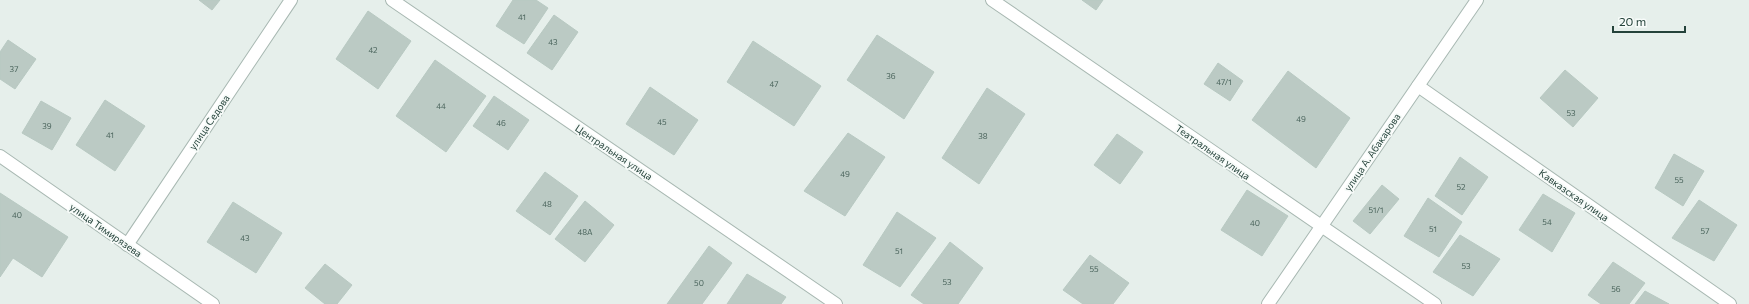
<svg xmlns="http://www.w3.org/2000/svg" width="1749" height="304" font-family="Commissioner,sans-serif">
<rect width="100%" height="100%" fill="#e6efeb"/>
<g fill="#bbcac4" stroke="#b8c9c2">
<polygon points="199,0 220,0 212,10"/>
<polygon points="513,0 536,0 548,8 524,44 496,26"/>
<polygon points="1082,0 1103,0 1096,10"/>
<polygon points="368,11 411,41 378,89 336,59"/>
<polygon points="554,15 578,32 552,70 527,53"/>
<polygon points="877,35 934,72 904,119 847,80"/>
<polygon points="8,40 36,59 15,89 0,79 0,52"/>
<polygon points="753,41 821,86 794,126 727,82"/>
<polygon points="435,60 486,96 446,152 396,116"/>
<polygon points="1218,63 1243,81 1230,101 1204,84"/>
<polygon points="1565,70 1598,98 1573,127 1540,98"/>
<polygon points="1288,71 1350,118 1316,168 1252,120"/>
<polygon points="650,87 698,120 674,155 626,124"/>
<polygon points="987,88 1025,114 979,184 942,158"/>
<polygon points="494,96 529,120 508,150 473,126"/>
<polygon points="105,100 145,126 115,171 76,145"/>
<polygon points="41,101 71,118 52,150 22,133"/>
<polygon points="848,133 885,157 845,216 804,191"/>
<polygon points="1117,134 1143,152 1120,184 1094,165"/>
<polygon points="1674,154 1704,171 1683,206 1655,188"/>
<polygon points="1460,157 1488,177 1462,215 1435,196"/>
<polygon points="545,172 578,196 550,235 516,211"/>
<polygon points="1382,185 1399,199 1370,234 1353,221"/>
<polygon points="1247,190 1288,216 1262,256 1221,230"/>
<polygon points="0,193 68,237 42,277 13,258 0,277"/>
<polygon points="1543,194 1575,213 1552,252 1519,230"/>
<polygon points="1428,198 1462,222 1439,257 1404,236"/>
<polygon points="1699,200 1737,225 1714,261 1672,238"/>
<polygon points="585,201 614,225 585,262 555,239"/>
<polygon points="233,202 282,233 256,273 207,242"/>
<polygon points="897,212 936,238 900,287 863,265"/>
<polygon points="1460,235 1500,259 1473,296 1433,272"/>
<polygon points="950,242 983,268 958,304 924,304 911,295"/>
<polygon points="709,246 732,263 702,304 667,304"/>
<polygon points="1090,255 1129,283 1113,304 1083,304 1063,290"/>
<polygon points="1613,262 1645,283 1629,304 1601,304 1588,295"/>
<polygon points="325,264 352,285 337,304 325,304 305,288"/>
<polygon points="747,274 786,297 781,304 727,304"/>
<polygon points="1645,291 1669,304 1635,304"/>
</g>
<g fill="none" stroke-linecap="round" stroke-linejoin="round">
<defs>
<g id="minor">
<polyline points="392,0 836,304"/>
<polyline points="992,0 1435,304"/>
<polyline points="1418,86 1730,304"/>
<polyline points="0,156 213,304"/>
<polyline points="127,245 291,0"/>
<polyline points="1268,304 1477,0"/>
</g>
</defs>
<use href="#minor" stroke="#a8b8b2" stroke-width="14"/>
<use href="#minor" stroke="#fff" stroke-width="12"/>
</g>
<g text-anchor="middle" stroke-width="3.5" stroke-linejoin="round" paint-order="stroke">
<g font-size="8" fill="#4a645c">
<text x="522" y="20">41</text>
<text x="553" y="45">43</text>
<text x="373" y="53">42</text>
<text x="14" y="72">37</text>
<text x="891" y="79">36</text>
<text x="1224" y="85">47/1</text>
<text x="774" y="87">47</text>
<text x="441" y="109">44</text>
<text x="1571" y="116">53</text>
<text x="1301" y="122">49</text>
<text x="662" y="125">45</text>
<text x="501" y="126">46</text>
<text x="47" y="129">39</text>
<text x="110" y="138">41</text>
<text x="983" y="139">38</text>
<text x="845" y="177">49</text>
<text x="1679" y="183">55</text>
<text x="1461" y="190">52</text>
<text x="547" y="207">48</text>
<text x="1376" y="213">51/1</text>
<text x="17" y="218">40</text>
<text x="1547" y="225">54</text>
<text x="1255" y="226">40</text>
<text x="1433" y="232">51</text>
<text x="1705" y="234">57</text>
<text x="585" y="235">48А</text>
<text x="245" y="241">43</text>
<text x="899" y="254">51</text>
<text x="1466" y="269">53</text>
<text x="1094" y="272">55</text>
<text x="947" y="285">53</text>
<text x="699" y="286">50</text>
<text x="1616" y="292">56</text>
</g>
<g font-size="10" fill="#24423a" stroke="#f7fbf9">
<text transform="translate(209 122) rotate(-56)" y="4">улица Седова</text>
<text transform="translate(614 152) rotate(34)" y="4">Центральная улица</text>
<text transform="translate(1213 152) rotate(35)" y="4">Театральная улица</text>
<text transform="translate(1372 152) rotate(-56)" y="4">улица А. Абакарова</text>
<text transform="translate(1574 195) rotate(35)" y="4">Кавказская улица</text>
<text transform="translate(106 230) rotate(35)" y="4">улица Тимирязева</text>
</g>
</g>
<path d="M1613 26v6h72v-6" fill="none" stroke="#24423a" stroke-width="2"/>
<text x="1619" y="26" font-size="12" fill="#24423a" stroke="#f7fbf9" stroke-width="3" paint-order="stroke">20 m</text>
</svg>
